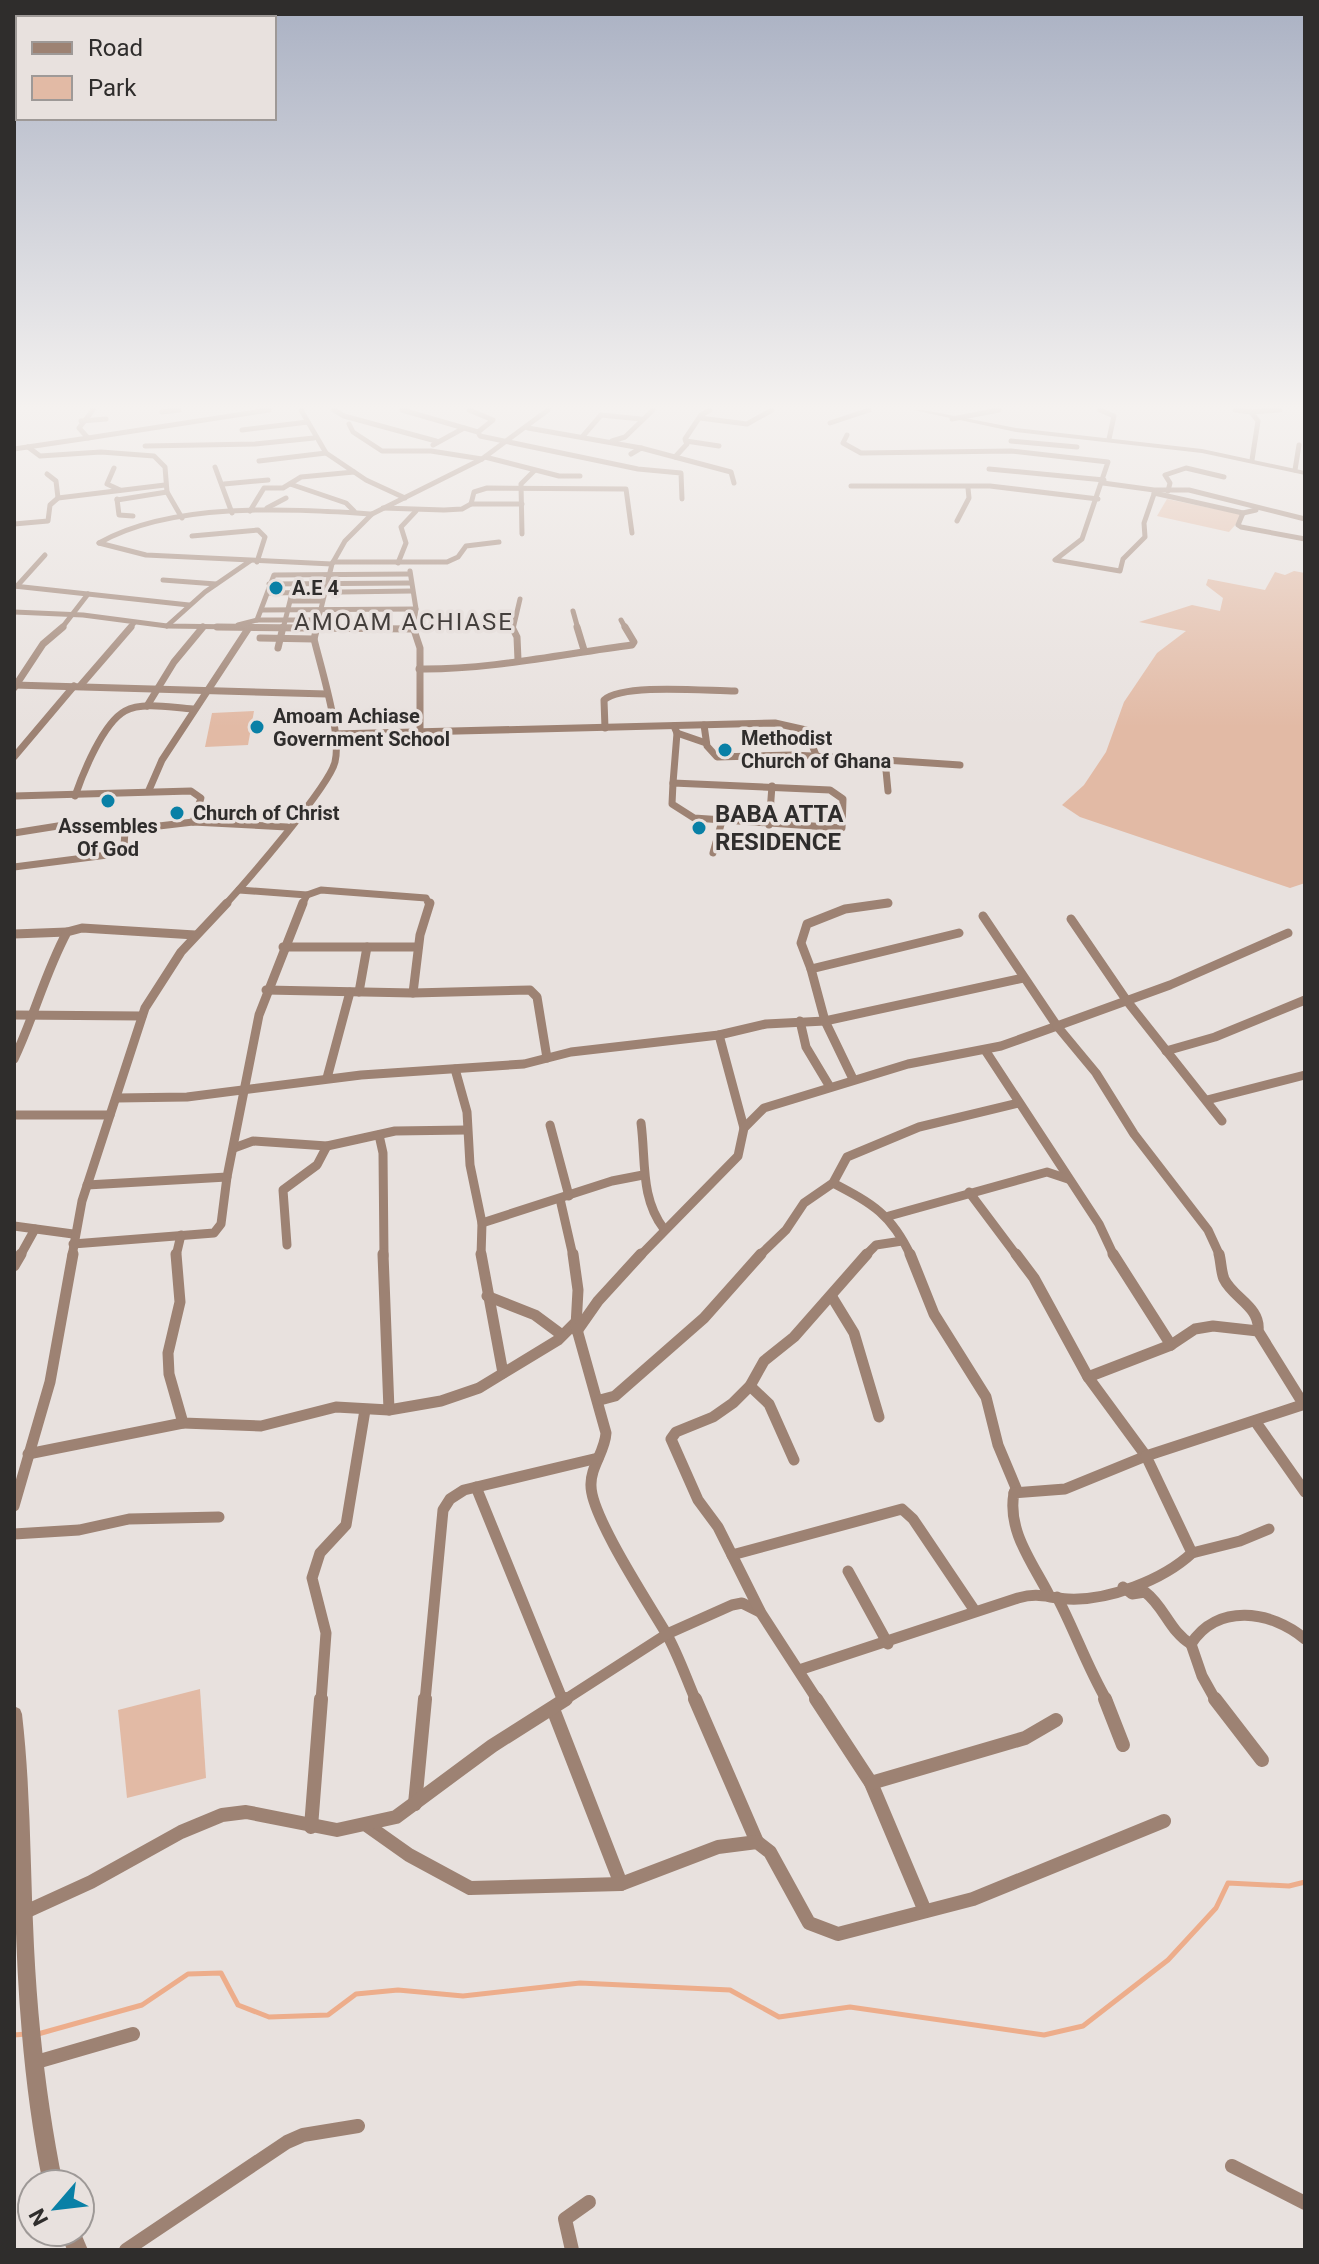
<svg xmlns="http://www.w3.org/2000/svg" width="1319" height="2264" font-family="Roboto,sans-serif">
<rect width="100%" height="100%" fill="#e8e1de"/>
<g fill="#e2baa5">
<polygon points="1167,499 1244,515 1229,532 1157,516"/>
<polygon points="1294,571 1305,573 1305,883 1290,888 1080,817 1062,805 1084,785 1106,752 1124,702 1157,653 1186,631 1139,622 1192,605 1220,611 1223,598 1206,585 1208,579 1265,590 1275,572 1285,575"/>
<polygon points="254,711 248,745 205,747 212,713"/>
<polygon points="200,1689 206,1778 127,1798 118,1710"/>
</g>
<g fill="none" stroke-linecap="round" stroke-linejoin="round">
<g stroke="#edad8b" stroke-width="5">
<polyline points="38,2034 142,2005 188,1974 221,1973 238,2005 269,2017 328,2015 356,1994 398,1990 463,1996 580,1983 730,1990 779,2017 850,2007 1044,2035 1083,2026 1168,1960 1216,1908 1228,1883 1289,1886 1305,1882"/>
<polyline points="14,2035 26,2034"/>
</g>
<g stroke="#9d8273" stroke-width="5">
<polyline points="93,410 79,428 88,438 269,410"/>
<polyline points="301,410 326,453 366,480 405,498"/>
<polyline points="334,410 344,416 436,441"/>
<polyline points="402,410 478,432 480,436 638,469 681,473 682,499"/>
<polyline points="469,410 493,420 478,432"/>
<polyline points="1100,410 1114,416 1109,439"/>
<polyline points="1235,410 1251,412 1258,421 1252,460"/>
<polyline points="162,412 179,410"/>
<polyline points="1251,412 1280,410"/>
<polyline points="601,415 641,419"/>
<polyline points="700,418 747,424 772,410"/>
<polyline points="952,419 999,410"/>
<polyline points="81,421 106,419"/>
<polyline points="830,423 869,410"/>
<polyline points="349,424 353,432 382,451 431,451 482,459"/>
<polyline points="528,428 641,448"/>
<polyline points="242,430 308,422"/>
<polyline points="847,435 843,443 861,453 1011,451 1108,462 1082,539 1055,560 1120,571 1123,559 1145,537 1144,523 1154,494"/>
<polyline points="583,436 601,415"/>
<polyline points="612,441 625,437 653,410"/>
<polyline points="686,441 719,446"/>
<polyline points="1011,441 1077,447"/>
<polyline points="433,445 464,428"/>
<polyline points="145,446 255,444 314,438"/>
<polyline points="28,447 40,456 101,452 154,456 165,467 167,492 182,518"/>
<polyline points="14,449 88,438"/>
<polyline points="631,454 641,448 731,472 734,483"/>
<polyline points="485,457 559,476 580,476"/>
<polyline points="675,457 687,444 685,439 701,415 710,410"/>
<polyline points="259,461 326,453"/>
<polyline points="215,467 232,513"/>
<polyline points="114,468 107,484 120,490"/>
<polyline points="989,469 1104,480"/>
<polyline points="1295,470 1299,445"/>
<polyline points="47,474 56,481 58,498"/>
<polyline points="1103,483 1154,490 1189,490 1305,519"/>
<polyline points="224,484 268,480"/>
<polyline points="290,484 346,503 354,511"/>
<polyline points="851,486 990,486 1098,499"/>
<polyline points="1168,491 1170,483 1165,475 1186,468 1224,477"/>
<polyline points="1154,493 1243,513 1256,510"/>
<polyline points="117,499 119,515 133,516"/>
<polyline points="117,500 167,492"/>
<polyline points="471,504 474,492 487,488 626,489 632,533"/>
<polyline points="267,508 286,498"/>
<polyline points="383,508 444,510 462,509 471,504 522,504"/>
<polyline points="250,511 264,488 283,488 301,477 354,472"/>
<polyline points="1243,513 1238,525 1241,527 1305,539"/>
<polyline points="957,521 969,498 968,488"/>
<polyline points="14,524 48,521 50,505 58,498 165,485"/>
<polyline points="522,534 521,484 534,471"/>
<polyline points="192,536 258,530 265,537 257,562"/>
<path d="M99,543c74,-42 190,-34 273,-29"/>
<polyline points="99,543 146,555 332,564"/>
<polyline points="333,562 447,562 458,557 466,546 499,542"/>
<polyline points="398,563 406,543 401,527 416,511"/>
<polyline points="410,571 416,609 413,629"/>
<polyline points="163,580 216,584"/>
<polyline points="269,584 410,583"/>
<polyline points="14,586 189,605"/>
<polyline points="17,586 45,555"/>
<polyline points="269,593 412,591"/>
<polyline points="291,601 321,601"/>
<polyline points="262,610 416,609"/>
<polyline points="573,611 578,629"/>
<polyline points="14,612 83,615 167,626 381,629"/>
<polyline points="257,620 318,620"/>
<polyline points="621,620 626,629"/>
<polyline points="238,625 257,620 274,575 410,574"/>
<polyline points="167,626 205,592 250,561"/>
<polyline points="61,629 88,594"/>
<polyline points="129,629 134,623"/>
<polyline points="283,629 293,589"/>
<polyline points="316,629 332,564 345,541 372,514 482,459 548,410"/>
<polyline points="513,629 520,599"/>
</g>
<g stroke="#9d8273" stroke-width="7">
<polyline points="217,627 413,629"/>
<polyline points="413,627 420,648 420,731"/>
<polyline points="512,627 517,637 518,660"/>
<polyline points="577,627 584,650"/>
<polyline points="260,638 314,639"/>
<polyline points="278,648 283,627"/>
<path d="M419,669c70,1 143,-15 213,-24l2,-3 -9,-15"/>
<polyline points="14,685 327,694"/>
<polyline points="80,686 131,627"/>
<polyline points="14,688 43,644 63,627"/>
<polyline points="147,706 174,662 203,627"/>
<polyline points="704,725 707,746 717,757 793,755 885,760 888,791"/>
<path d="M605,728l-1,-28c19,-17 103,-9 131,-9"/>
<polyline points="677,733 706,743"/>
<polyline points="335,734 775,723 806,730 816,755"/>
<polyline points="14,757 74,686"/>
<polyline points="885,760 960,765"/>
<polygon points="673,783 830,790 843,799 842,828 694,818 672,804"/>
<polyline points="673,783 677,733 674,726"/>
<polyline points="149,790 162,760 248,629"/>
<polyline points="14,796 191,791 201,798 193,822"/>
<path d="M75,796c8,-23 28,-73 50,-85 18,-10 48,-3 68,-2"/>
<polyline points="769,825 772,786"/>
<polyline points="14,833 64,825 125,830 193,822 287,827"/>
<polyline points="713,853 722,821"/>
<polyline points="14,867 115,854 124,847 125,830"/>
<polyline points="239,890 307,895 302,905"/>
<polyline points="307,895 321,890 426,898 429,905"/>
<path d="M225,905c21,-23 104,-118 110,-143 7,-28 -14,-94 -21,-123l3,-12"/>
<polyline points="874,905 888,903"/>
</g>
<g stroke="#9d8273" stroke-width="9">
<polyline points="1071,919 1127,1001 1222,1121"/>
<polyline points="14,934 67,932"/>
<polyline points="283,947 418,947"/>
<polyline points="811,969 801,943 807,924 845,909 888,903"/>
<polyline points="266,990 413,993 530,990 537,997 547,1058"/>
<polyline points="359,992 367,947"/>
<polyline points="413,993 420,935 430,903"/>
<polyline points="14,1015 142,1016"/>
<polyline points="800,1021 806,1047 830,1087"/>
<polyline points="719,1035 766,1024 825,1021 1023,978"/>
<polyline points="985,1050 1099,1224 1114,1256"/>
<polyline points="1166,1051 1215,1037 1305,1000"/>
<path d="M14,1059c20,-42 31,-86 53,-127l15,-4 113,7"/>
<polyline points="455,1069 467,1112 470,1165 482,1223 481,1256"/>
<polyline points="327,1078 350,992"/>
<polyline points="853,1079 825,1021 811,969 959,933"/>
<polyline points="117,1098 187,1097 361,1075 524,1064 571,1052 719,1035 744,1128"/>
<polyline points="1207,1100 1305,1075"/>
<polyline points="14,1115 110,1115"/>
<path d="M641,1123c5,37 -1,75 23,106"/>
<polyline points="550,1125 569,1196"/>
<polyline points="379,1135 383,1153 384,1256"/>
<polyline points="234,1148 253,1141 327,1146 395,1131 466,1130"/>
<path d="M833,1183c40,21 58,31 78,73"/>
<polyline points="87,1185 227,1177 259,1015 303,903"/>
<polyline points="969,1192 1017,1256"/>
<polyline points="560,1199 573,1256"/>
<polyline points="889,1216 1047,1172 1068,1179"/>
<polyline points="482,1223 612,1181 643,1175"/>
<polyline points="14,1226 73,1234"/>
<polyline points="73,1244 214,1233 221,1224 227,1177"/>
<polyline points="287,1245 283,1190 317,1165 327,1146"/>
<polyline points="20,1256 35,1229"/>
<polyline points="72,1256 82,1201 145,1008 181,952 227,903"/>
<polyline points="176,1256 181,1235"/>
<polyline points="640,1256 738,1156 744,1128 764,1108 908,1064 1001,1046 1057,1026 983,916"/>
<polyline points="759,1256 786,1230 804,1203 833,1183 847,1157 919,1127 1019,1103"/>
<polyline points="865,1256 876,1245 902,1241"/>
<polyline points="1220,1256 1208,1230 1134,1134 1096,1073 1057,1026 1170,985 1288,933"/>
</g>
<g stroke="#9d8273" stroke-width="11">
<polyline points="176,1254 180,1302 168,1353 169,1374 183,1423 261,1426 336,1407 389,1410 441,1401 479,1388 558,1340 575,1323"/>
<polyline points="383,1254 389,1410"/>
<polyline points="481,1254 503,1373"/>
<path d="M573,1254l5,36 -2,36 30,107c-1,19 -16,34 -15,53 0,30 58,118 75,147 12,21 20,45 30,68"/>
<polyline points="910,1254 934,1314 986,1397 998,1445 1016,1488 1014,1493"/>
<polyline points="1016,1254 1034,1278 1088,1377"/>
<polyline points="1113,1254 1171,1345"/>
<path d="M1219,1254c2,7 2,18 5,25 9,19 37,28 34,52l46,74"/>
<polyline points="14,1266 21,1254"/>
<polyline points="487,1296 535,1315 562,1335"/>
<polyline points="832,1297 854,1333 879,1417"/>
<polyline points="577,1331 598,1301 641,1254"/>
<polyline points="750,1386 769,1404 794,1460"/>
<polyline points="600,1400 615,1396 704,1318 761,1254"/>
<polyline points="1255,1421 1305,1492"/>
<polyline points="28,1454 183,1423"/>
<polyline points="476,1487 563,1701"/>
<polyline points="14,1506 50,1382 73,1254"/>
<polyline points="14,1534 79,1530 129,1519 219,1517"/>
<polyline points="1192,1553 1240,1541 1269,1529"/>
<polyline points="732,1555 902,1509 913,1519 975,1611"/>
<polyline points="848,1571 888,1644"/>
<path d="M1123,1587l9,7 13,-2c19,14 25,40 46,52"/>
<path d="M1048,1593c-16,-31 -41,-63 -34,-100l51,-4 81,-33 -58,-79 83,-32 24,-16 18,-3 45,5"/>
<path d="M1057,1597c18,34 30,70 50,104"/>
<path d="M799,1670l219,-72c22,-6 29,0 50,1 40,2 95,-19 124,-46l-46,-97 159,-52"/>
<polyline points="321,1701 326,1633 312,1578 320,1553 346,1525 365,1410"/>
<polyline points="425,1701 443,1510 450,1499 464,1490 598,1458"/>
<polyline points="563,1701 667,1634 732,1605 742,1603 760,1612"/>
<polyline points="818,1701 761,1613 718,1527 698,1500 671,1439 676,1432 713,1417 733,1403 750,1386 764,1361 794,1337 867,1254"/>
<path d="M1216,1701l-14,-25 -11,-32c26,-41 80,-34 114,-5"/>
</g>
<g stroke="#9d8273" stroke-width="14">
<polyline points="695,1699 757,1842"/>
<polyline points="816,1699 871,1783 925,1911"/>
<polyline points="1105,1699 1123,1745"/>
<polyline points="1215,1699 1262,1760"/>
<polyline points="553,1709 621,1884"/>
<polyline points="871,1783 1025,1738 1056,1720"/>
<polyline points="415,1804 425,1699"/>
<polyline points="368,1826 409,1855 470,1888 621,1884 718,1847 757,1842 770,1852 809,1923 838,1934 973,1899 1164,1821"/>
<polyline points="311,1827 321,1699"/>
<polyline points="23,1913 91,1882 181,1832 222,1815 246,1812 337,1830 396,1817 492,1746 566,1699"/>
<polyline points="33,2063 133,2034"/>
<polyline points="1232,2166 1305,2203"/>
<polyline points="126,2250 287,2142 303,2135 358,2126"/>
<polyline points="572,2250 565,2219 589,2202"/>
</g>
<g fill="#9d8273" fill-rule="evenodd">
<polygon points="913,410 924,410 1016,428 1202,449 1305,471 1305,475 1202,453 1016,432"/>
<path d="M14,1706l6,3 2,5c9,77 8,155 12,233 4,80 13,159 29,237h-20c-32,-158 -29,-317 -29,-478z"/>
<polygon points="80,2231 88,2250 67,2250 60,2232"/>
</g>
</g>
<linearGradient id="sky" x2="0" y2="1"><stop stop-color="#aab1c3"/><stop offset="0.56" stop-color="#f5f2f0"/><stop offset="1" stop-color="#f5f2f0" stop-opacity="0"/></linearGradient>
<rect width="1319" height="727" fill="url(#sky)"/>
<g fill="#0980a6" stroke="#e8e1de" stroke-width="3">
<circle cx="276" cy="588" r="8"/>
<circle cx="257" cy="727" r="8"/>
<circle cx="725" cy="750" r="8"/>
<circle cx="108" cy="801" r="8"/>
<circle cx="177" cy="813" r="8"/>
<circle cx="699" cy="828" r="8"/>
</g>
<g text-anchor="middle" stroke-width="7" stroke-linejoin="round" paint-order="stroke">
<g font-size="20" font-weight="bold" fill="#2f2d2c" stroke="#e8e1de" text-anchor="start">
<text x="292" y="595">A.E 4</text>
<text x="273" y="723">Amoam Achiase<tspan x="273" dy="23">Government School</tspan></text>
<text x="741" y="745">Methodist<tspan x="741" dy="23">Church of Ghana</tspan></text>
<text x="193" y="820">Church of Christ</text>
<text x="108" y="833" text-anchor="middle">Assembles<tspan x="108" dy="23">Of God</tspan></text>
</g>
<g font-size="24" letter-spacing="2" fill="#443f3c" stroke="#e8e1de">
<text x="404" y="630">AMOAM ACHIASE</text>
</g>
<g font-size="24" font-weight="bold" fill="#2f2d2c" stroke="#e8e1de" text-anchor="start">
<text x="715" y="822">BABA ATTA<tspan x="715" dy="28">RESIDENCE</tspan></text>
</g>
</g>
<rect width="1319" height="2264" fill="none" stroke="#2f2d2c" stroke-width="32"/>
<rect x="16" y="16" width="260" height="104" fill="#e8e1de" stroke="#9e9997" stroke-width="2"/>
<rect x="32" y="42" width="40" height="12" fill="#9d8273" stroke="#9e9997" stroke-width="2"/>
<text x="88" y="56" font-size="24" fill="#2f2d2c">Road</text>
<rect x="32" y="76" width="40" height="24" fill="#e2baa5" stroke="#9e9997" stroke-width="2"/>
<text x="88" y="96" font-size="24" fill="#2f2d2c">Park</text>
<g transform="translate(56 2208) rotate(242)"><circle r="38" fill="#e8e1de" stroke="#9e9997" stroke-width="2"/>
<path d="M0-6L14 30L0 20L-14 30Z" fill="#0980a6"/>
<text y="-12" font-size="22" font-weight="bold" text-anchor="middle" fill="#2f2d2c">N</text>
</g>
</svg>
